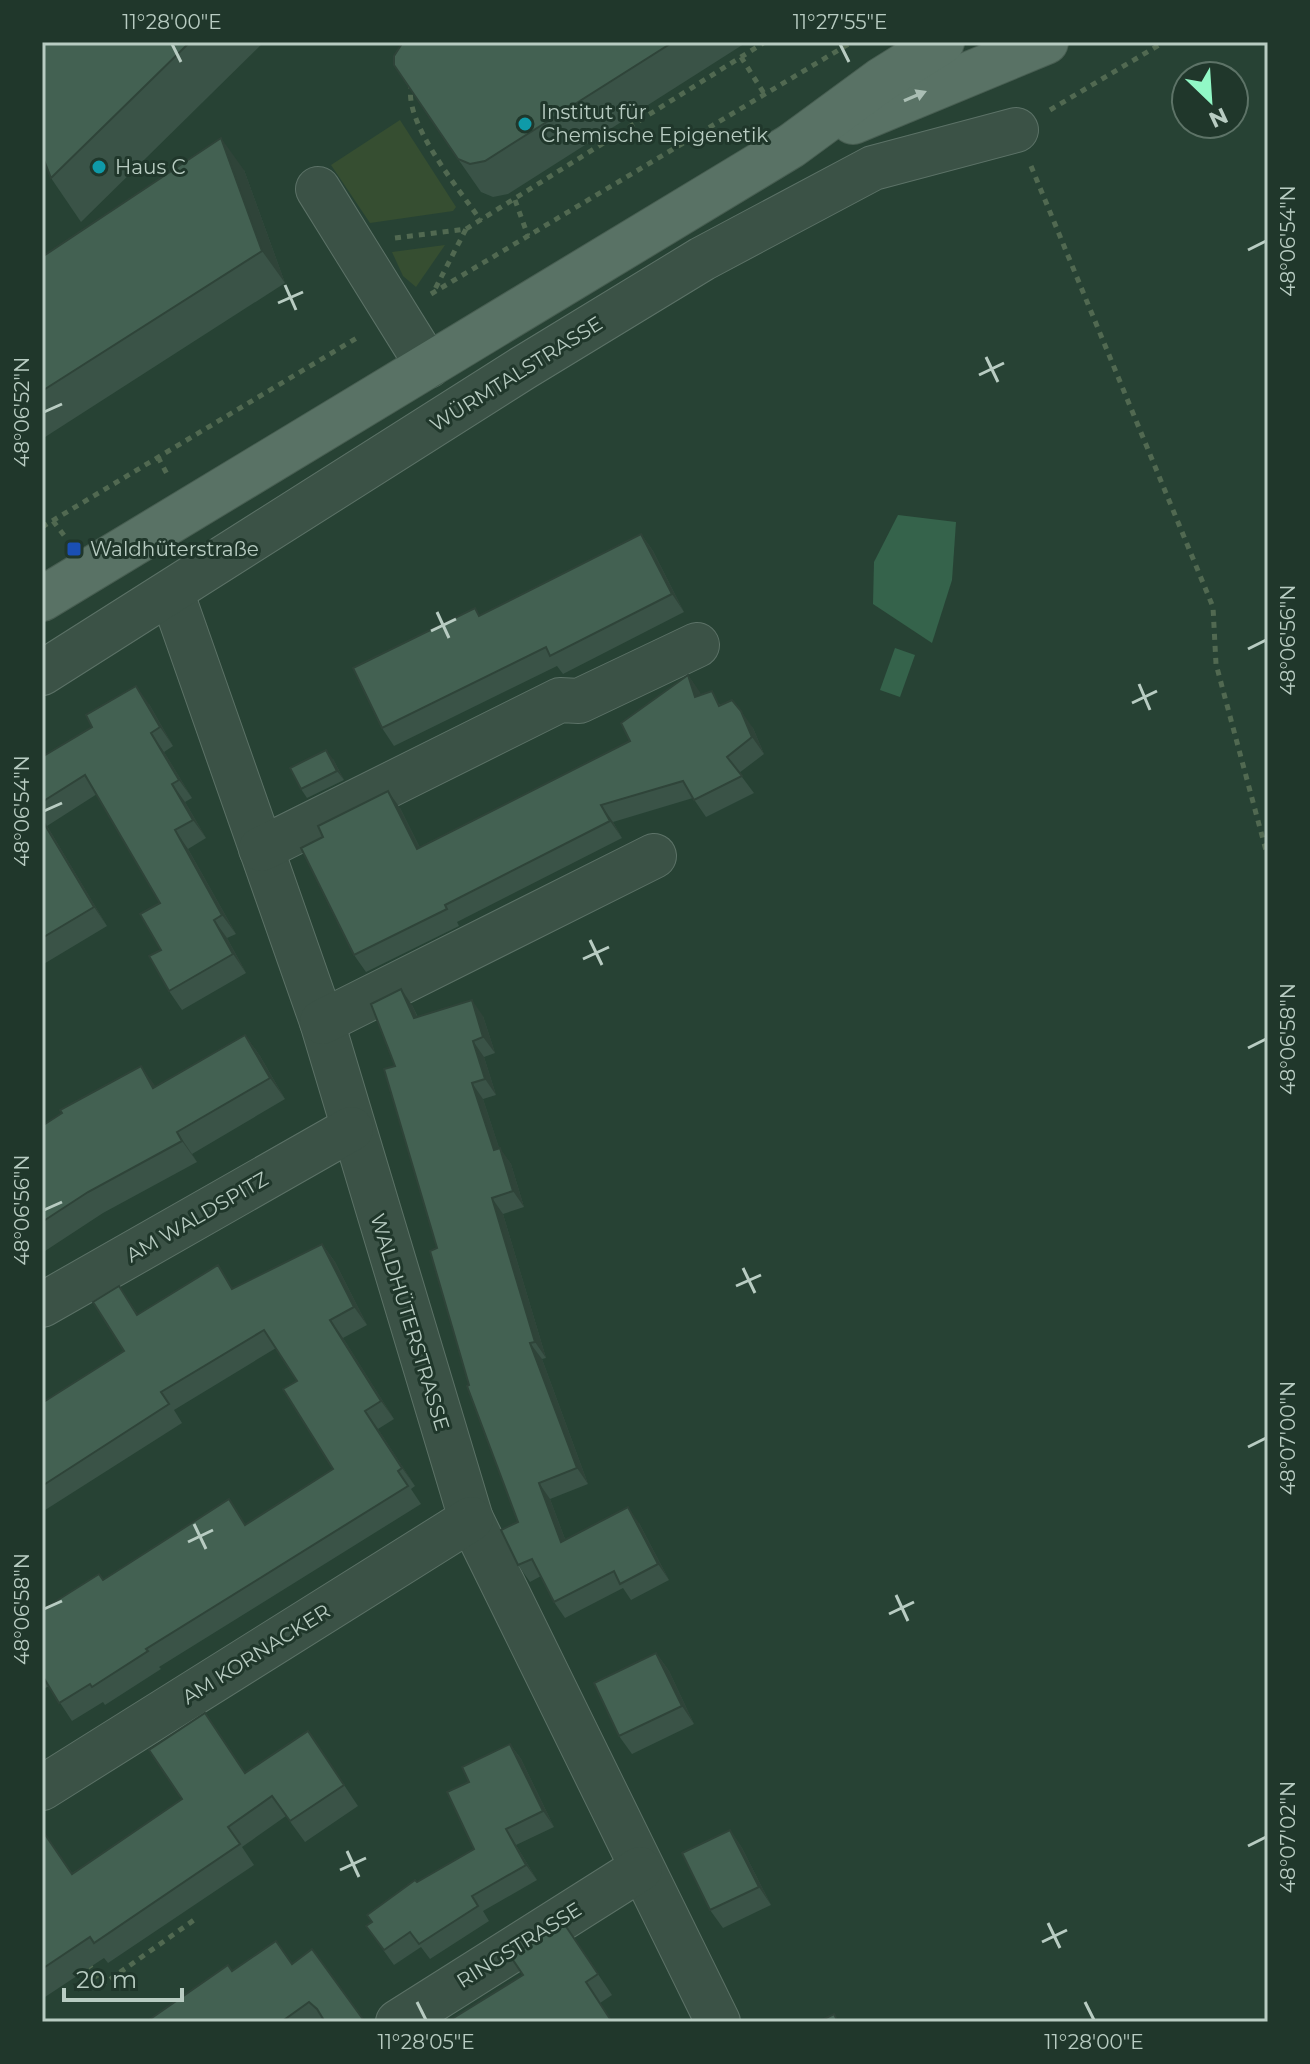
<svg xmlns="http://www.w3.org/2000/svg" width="1310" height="2064" font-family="Montserrat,sans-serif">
<rect width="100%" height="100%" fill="#274234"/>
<g fill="#364e31">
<polygon points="400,120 456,207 453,211 370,223 331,165"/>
<polygon points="445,245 416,287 403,276 392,252"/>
</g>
<g fill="#35634b">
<polygon points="898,515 956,522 952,580 932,643 873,604 874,562"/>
<polygon points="895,648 915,655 900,697 880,690"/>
</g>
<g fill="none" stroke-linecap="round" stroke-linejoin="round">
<defs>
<g id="minor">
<polyline points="318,189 428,366"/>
<polyline points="172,594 322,1022 471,1519 718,2022"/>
<polyline points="42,673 523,368 702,259 873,168 1016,130"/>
<polyline points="261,849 560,700 579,701 697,645"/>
<polyline points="322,1022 654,856"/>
<polyline points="42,1305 351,1129"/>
<polyline points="42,1788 471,1519"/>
<polyline points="398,2022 640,1869"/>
</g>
<g id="major">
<polyline points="853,122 1046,42"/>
<polyline points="42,599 791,146 881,80 942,42"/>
</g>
</defs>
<use href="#minor" stroke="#5c7267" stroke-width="46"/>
<use href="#major" stroke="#485e52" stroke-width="46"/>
<g stroke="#516951" stroke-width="5" stroke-dasharray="6 6" stroke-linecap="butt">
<polyline points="741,57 765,95"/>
<path d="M412,83c-12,36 48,107 69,138"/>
<polyline points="1050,110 1164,42"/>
<polyline points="1031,166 1213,607 1216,664 1268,858"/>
<polyline points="515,200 528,236"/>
<polyline points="466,229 765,42"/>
<polyline points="395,238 466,229 434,291"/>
<polyline points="431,294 852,42"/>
<polyline points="158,457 168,476"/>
<polyline points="53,521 66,538"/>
<polyline points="42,527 360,336"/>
<polyline points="88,1963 102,1985 194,1920"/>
</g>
<use href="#minor" stroke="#3b5246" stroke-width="44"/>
<use href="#major" stroke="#597265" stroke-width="44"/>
</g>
<g fill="#3a5347">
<polygon points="42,42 264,42 81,222 51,178"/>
<polygon points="403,42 747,42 508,194 493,197 481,192 458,159"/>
<polygon points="244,170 285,283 42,439 42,257"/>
<polygon points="641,534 653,551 684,612 563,674 557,666 394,746 382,728 480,616"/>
<polygon points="688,675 701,695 722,705 753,728 764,754 739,773 754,793 706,817 693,798 613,822 622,838 457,922 459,926 366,972 354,955 400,808 420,848 630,741"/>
<polygon points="149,704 173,746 164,752 192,798 185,802 206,838 188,849 236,934 227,938 246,973 182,1010 169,991 160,903 97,794 47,826 107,926 42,965 42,757"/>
<polygon points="333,759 344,780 307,798 301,789"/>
<polygon points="412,1005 418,1017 483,1016 495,1053 484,1057 496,1095 483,1099 499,1148 511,1164 524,1207 503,1214 546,1358 542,1359 588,1484 550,1499 565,1539 639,1523 669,1580 631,1600 623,1588 565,1618 554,1602 541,1576 530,1582 518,1565 518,1522 469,1385 395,1066"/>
<polygon points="245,1035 260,1056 285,1099 192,1154 197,1162 103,1213 42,1253 42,1126 156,1086"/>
<polygon points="322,1244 335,1262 367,1325 343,1338 394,1419 378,1429 415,1486 411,1489 421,1504 159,1667 161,1669 105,1705 103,1702 72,1721 49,1686 42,1690 42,1610 103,1580 246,1524 333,1469 297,1381 276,1348 174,1410 182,1423 42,1512 42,1403 124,1351 119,1286 138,1315 234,1288"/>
<polygon points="656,1653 669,1671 694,1724 632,1754 619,1736"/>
<polygon points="308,1731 358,1806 305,1842 286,1816 242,1847 254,1865 108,1963 104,1958 42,1999 42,1830 72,1873 246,1773"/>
<polygon points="510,1744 521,1759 554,1827 516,1845 537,1880 483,1911 489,1921 430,1959 421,1947 394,1965 366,1926 417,1882 474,1849 469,1782"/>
<polygon points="730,1830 742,1848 771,1905 723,1928 710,1910"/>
<polygon points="563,1922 612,1995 600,2003 523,1975"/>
<polygon points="292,1963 365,2022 146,2022 232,1971"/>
</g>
<g fill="#2f4439">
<polygon points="221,138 244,170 285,283 262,251"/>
<polygon points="641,534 653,551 684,612 672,594"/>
<polygon points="688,675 700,692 707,714 695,697"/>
<polygon points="136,686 149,704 173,746 160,727"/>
<polygon points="741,711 753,728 764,754 752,737"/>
<polygon points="151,733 164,752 192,798 179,780"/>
<polygon points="326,750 333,759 344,780 337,771"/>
<polygon points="172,784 185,802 206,838 193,820"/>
<polygon points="388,791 400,808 429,866 417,849"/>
<polygon points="601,805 613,822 622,838 610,821"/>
<polygon points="42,818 47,826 107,926 94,907"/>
<polygon points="175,830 188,849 236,934 222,915"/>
<polygon points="214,920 227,938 246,973 233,954"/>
<polygon points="401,989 412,1005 425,1034 414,1018"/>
<polygon points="472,1000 483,1016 495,1053 483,1037"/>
<polygon points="245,1035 260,1056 285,1099 270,1078"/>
<polygon points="473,1041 484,1057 496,1095 485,1079"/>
<polygon points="141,1066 156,1087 153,1088"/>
<polygon points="472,1083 483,1099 505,1166 494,1150"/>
<polygon points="177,1132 192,1154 197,1162 182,1141"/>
<polygon points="500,1148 511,1164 524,1207 513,1191"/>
<polygon points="492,1198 503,1214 546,1358 535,1342"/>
<polygon points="322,1244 335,1262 367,1325 354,1307"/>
<polygon points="330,1320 343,1338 394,1419 381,1401"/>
<polygon points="530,1343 542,1359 588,1484 577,1468"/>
<polygon points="365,1411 378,1429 415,1486 402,1468"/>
<polygon points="539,1483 550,1499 572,1558 561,1542"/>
<polygon points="628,1507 639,1523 669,1580 658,1564"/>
<polygon points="656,1653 669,1671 694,1724 682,1706"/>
<polygon points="510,1744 521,1759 554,1827 543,1811"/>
<polygon points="506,1829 516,1845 537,1880 526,1865"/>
<polygon points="730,1830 742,1848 771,1905 759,1887"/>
</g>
<g fill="#436152" stroke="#2f4439" stroke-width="2">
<polygon points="42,42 190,42 51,178 42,155"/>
<polygon points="403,42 673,42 485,161 470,164 458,159 394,65 394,56"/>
<polygon points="221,138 262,251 42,391 42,257"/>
<polygon points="641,534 672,594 550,656 546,647 382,728 353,668 475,608 479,616"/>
<polygon points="688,675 695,697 712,691 719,706 732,700 741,711 752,737 727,757 742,776 694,800 683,781 601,805 610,821 445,905 447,909 354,955 301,848 323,837 318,826 388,791 417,849 630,741 621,723"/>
<polygon points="136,686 160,727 151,733 179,780 172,784 193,820 175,830 222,915 214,920 233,954 169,991 149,956 161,950 140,914 160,903 85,775 42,802 42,757 92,727 86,715"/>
<polygon points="326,750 337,771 301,789 290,768"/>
<polygon points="42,820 94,907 42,938"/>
<polygon points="401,989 414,1018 472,1000 483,1037 473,1041 485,1079 472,1083 494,1150 500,1148 513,1191 492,1198 535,1342 530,1343 577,1468 539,1483 561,1542 628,1507 658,1564 620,1584 614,1571 554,1602 532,1559 518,1565 501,1530 518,1522 467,1386 469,1385 430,1251 437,1248 384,1069 395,1066 371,1004"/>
<polygon points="245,1035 270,1078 177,1132 182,1141 88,1192 42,1222 42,1126 62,1113 60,1110 141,1066 153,1088"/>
<polygon points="322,1244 354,1307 330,1320 381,1401 365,1411 402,1468 398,1471 408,1486 146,1649 148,1651 92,1687 90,1684 59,1703 42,1675 42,1610 99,1574 103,1580 229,1499 245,1525 333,1469 283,1389 297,1381 264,1330 161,1392 169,1404 42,1486 42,1403 124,1351 93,1302 119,1286 137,1315 218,1265 232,1289"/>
<polygon points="656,1653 682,1706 619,1736 594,1683"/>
<polygon points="205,1713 245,1773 308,1731 344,1785 290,1821 272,1796 228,1827 240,1844 94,1943 90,1937 42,1969 42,1830 72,1874 182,1799 149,1750"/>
<polygon points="510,1744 543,1811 506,1829 526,1865 472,1896 478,1906 419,1944 410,1932 384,1950 366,1926 372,1922 367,1915 415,1880 417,1882 474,1849 447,1792 469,1782 462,1767"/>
<polygon points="730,1830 759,1887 710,1910 682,1853"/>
<polygon points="563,1922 598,1974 586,1982 612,2022 447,2022 523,1975 511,1957"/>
<polygon points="276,1941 292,1964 312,1949 365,2022 325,2022 317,2009 309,2002 281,2022 146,2022 228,1965 232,1971"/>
<polygon points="834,2014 838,2022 818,2022"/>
</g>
<defs><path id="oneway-solid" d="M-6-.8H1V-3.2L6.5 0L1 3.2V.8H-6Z" transform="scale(2)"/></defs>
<use fill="#aabeb4" href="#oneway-solid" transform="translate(915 96) rotate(-23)"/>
<path fill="none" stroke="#b8ccc2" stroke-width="3" d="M172,44l9,18M840,44l9,18M1248,250l18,-9M285,285l11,25M278,303l25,-11M986,357l12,25M979,375l25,-12M44,412l18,-8M437,612l12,26M431,631l25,-12M1248,649l18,-9M1139,684l11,26M1132,703l25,-12M44,811l18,-8M590,940l12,25M583,959l26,-12M1248,1048l18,-9M44,1210l18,-8M743,1268l12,25M736,1286l25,-11M1248,1447l18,-9M194,1524l12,25M188,1542l25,-12M896,1595l12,26M44,1609l18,-8M889,1614l25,-12M1248,1846l18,-9M347,1851l12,26M340,1870l26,-12M1048,1923l12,25M1042,1942l25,-12M417,2002l9,18M1085,2002l9,18"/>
<g fill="#0f9aa8" stroke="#20372b" stroke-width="3">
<circle cx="525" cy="124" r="8"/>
<circle cx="99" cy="167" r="8"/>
</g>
<rect fill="#1a4fb4" stroke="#20372b" stroke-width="3" x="66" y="541" width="16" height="16" rx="4"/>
<g text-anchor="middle" stroke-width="6" stroke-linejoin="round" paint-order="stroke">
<g font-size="20" fill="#b8ccc2" stroke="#20372b" text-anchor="start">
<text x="541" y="119">Institut für<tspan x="541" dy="23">Chemische Epigenetik</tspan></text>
<text x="115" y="174">Haus C</text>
<text x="90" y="556">Waldhüterstraße</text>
</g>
<g font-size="20" fill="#b8ccc2" stroke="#20372b">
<text transform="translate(516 374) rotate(-32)" y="7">WÜRMTALSTRASSE</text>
<text transform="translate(197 1217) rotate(-30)" y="7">AM WALDSPITZ</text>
<text transform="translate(410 1322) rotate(73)" y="7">WALDHÜTERSTRASSE</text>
<text transform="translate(256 1654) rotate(-32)" y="7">AM KORNACKER</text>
<text transform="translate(519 1945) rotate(-32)" y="7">RINGSTRASSE</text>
</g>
</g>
<rect width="1310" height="2064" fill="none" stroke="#20372b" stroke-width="88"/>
<g transform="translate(1210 100) rotate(155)"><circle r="38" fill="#20372b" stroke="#5d7367" stroke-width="2"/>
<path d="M0-6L14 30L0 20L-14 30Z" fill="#91f8c6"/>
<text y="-12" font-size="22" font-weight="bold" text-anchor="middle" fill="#b8ccc2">N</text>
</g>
<path d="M64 1988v12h118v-12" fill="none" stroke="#b8ccc2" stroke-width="4"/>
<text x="76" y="1988" font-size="24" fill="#b8ccc2" stroke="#20372b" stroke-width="6" paint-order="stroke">20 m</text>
<rect x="44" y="44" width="1222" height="1976" fill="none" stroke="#b8ccc2" stroke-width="3"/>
<g font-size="20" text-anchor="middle" fill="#b8ccc2">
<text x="172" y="29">11°28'00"E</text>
<text x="840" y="29">11°27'55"E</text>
<text transform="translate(1288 241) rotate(-90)" y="7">48°06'54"N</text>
<text transform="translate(22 412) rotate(-90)" y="7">48°06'52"N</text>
<text transform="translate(1288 640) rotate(-90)" y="7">48°06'56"N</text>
<text transform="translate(22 811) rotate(-90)" y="7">48°06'54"N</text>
<text transform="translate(1288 1039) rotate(-90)" y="7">48°06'58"N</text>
<text transform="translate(22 1210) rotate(-90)" y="7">48°06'56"N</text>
<text transform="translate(1288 1438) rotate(-90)" y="7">48°07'00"N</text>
<text transform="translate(22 1609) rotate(-90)" y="7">48°06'58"N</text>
<text transform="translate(1288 1837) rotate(-90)" y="7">48°07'02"N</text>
<text x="426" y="2049">11°28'05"E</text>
<text x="1094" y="2049">11°28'00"E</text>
</g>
</svg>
